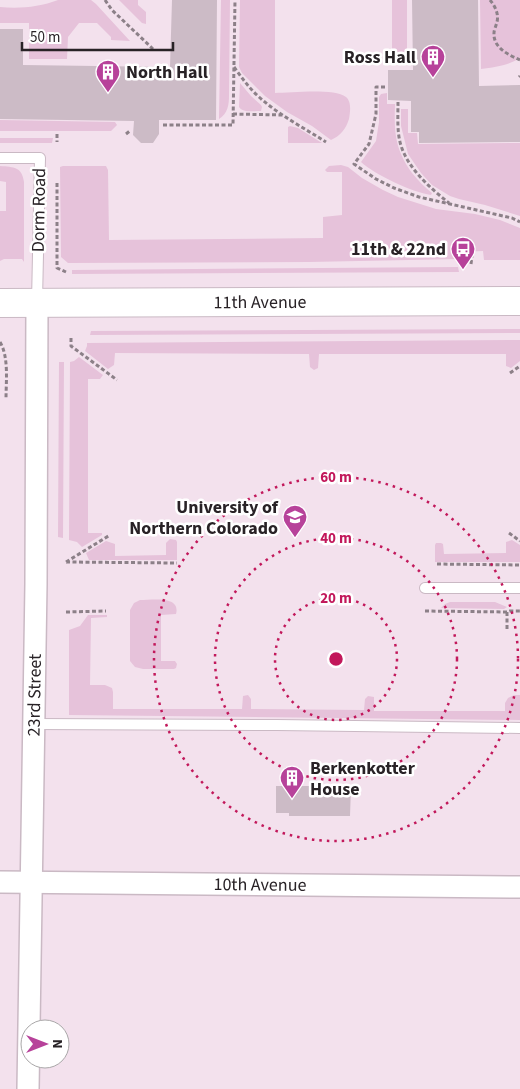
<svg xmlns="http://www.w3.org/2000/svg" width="520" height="1089" viewBox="0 0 520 1089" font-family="'Source Sans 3',sans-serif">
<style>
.green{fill:#e6c2da}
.building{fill:#ccbbc6}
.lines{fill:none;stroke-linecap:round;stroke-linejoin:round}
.lane-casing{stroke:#cab9c4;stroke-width:12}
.street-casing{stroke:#cab9c4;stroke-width:24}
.secondary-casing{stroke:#cab9c4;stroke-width:30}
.path{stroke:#8c8088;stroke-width:3;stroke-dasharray:4 2.5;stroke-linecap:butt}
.lane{stroke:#fff;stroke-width:10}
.street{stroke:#fff;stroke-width:21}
.secondary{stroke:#fff;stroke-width:28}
.ring{fill:none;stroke:#c2185b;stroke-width:2.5;stroke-dasharray:2.5 5}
.labels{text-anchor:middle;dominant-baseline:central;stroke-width:5;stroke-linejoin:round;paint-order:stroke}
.poi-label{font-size:18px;font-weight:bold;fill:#282226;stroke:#fff;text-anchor:end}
.street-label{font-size:18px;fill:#282226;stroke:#fff}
.centre{fill:#c2185b;stroke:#fff;stroke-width:2.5}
.ring-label{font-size:15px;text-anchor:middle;font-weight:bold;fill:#c2185b;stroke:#fff;stroke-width:5;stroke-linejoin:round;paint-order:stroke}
</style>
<rect width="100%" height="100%" fill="#f3e1ed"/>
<path class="green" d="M58,0H91L96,4L130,41L111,40V37L97,23H79L68,37L67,59H29V23H0V7C19,9 40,7 58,0Z
M119,0H138V5L146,12V24L142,23Z
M221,0H230L229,95C229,105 228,113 219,119Z
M240,0H275V93C291,93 334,88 346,97C352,102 350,113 349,119C346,129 340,136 331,140L312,126L287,112L265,96L242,73L239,67Z
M392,0H407V63H392Z
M480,0H520V58C507,66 495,67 481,69Z
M240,83L251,96L261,105L262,107L261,111C254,111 243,113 239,107Z
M387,93V104H395C394,133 395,149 412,173C418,180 424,187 432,193L431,195C412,192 375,175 361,162L376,141L379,122V97L381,94Z
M401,109H408V133H417L418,144L520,143V216L485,205L459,199L450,196L432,185L421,173L408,154L401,126Z
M0,120L115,122L117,125L111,131H0Z
M290,126L298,128L322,143H288V127Z
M0,138H53L52,143H0Z
M341,165L348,167L362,178L383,190L398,197L436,209L475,214L500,220L520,228V260H484L483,251L459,252V259L309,262L68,263L61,257L60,167L63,166H106L108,170L109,240L323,238V217L342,215V172H327L325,170L329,166Z
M0,166C14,167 22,167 24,182V262L22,259H4L0,261V211H6V182L0,181Z
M458,267L459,272L72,274V270Z
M520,329V333L90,335L91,331Z
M520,340V361L511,368L506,366V354H319L318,368L314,370L310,367L309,354L115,353L114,365L108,369L85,351L87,346V343Z
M79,357L103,375L100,379H88V533H102V535L82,547L77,542L69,540L70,362L74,361Z
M59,362H64L63,538L58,537Z
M170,539L176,540L177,542V560H89L86,553L106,541L115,544V556L166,555V543Z
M512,540L520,545V562H435V545L436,543H441L443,544L444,554L506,553V542Z
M140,600C152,600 181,595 176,614L161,615V661H175L177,664L176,668L174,669H143L135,667L130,661V610L134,603Z
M450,602H495L507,607L504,609L441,608L445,604Z
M88,615H107V617L91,618L90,685H105L112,688L113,692V709H242L243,696L248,695L251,699V709L364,710L365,699L368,696L374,697V711H505V703L508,698L514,695H520V720L69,715V630L80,626Z"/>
<path class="building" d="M172,0H217L216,120H159V134L153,143H141L133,135L134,121L0,119V29H23V65L170,67Z
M412,0H478L479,86L520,85V142L419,143V132H411V101L388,100V70H413Z
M276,786H351L350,816H289V813H276Z"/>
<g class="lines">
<defs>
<path id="lane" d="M0,158H40L37,302
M425,588H520
M33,724L277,725L520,728"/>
<g id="street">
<path id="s1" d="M0,882L520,887"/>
<path id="s2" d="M28,1089L36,584L37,303"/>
</g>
<g id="secondary">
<path id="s3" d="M0,303L520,301"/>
</g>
</defs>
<use href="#lane" class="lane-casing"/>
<use href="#street" class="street-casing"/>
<use href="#secondary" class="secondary-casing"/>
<path class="path" d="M105,0L112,10L153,49
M490,0C495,6 499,14 497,22C496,26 494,30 494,33C493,48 509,55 520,60
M234,67C242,78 249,88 259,97C279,115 304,128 326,142
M519,77L520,76
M385,87H376V114L369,144L354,164L376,179L394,188L419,197L512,218L520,222
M398,102C398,115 397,130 400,142C406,167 430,188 449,203
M233,114L283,115
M163,125H233L235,0
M57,134V142
M126,134L131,130
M57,183V268L66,272
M471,264L472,256
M71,338V346L117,380
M0,342C9,357 6,382 6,399
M510,373L520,366
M509,533L520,541
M66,562L177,563
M66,562L110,535
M437,564L520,565
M425,611L507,612L510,611H520
M66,612L106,611
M507,612V629"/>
<use href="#lane" class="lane"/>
<use href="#street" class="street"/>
<use href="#secondary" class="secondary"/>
</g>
<g class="ring">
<circle cx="336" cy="659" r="61"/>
<circle cx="336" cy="659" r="121"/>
<circle cx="336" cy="659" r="182"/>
</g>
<defs>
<symbol id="building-pin" viewBox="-11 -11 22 30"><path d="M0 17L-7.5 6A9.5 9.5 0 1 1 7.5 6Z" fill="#b7429a" stroke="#fff"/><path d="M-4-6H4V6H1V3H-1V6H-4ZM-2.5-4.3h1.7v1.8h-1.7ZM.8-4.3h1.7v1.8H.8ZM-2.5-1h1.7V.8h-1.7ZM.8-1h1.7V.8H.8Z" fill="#fff"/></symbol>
<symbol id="bus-pin" viewBox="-11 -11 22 30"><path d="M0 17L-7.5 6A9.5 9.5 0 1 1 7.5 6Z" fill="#b7429a" stroke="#fff"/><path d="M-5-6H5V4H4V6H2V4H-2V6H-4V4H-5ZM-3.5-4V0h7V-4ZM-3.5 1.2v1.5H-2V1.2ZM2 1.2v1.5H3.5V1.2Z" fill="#fff"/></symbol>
<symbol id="university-pin" viewBox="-11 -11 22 30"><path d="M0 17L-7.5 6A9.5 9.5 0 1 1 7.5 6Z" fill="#b7429a" stroke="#fff"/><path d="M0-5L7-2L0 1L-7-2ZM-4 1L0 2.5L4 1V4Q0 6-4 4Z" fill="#fff"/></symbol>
</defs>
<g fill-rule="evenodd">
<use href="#building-pin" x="419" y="43" width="28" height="38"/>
<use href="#building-pin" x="94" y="58" width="28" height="38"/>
<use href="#bus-pin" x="449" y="235" width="28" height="38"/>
<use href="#university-pin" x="281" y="503" width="28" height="38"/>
<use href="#building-pin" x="278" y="764" width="28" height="38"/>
</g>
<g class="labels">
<g class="poi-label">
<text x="416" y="57">Ross Hall</text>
<text x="126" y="72" text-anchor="start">North Hall</text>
<text x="446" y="249">11th &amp; 22nd</text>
<text x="278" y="507">University of<tspan x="278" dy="21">Northern Colorado</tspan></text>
<text x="310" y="768" text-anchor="start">Berkenkotter<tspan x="310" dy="21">House</tspan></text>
</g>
<g class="street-label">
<text transform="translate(39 210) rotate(-89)">Dorm Road</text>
<text stroke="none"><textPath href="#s3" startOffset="260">11th Avenue</textPath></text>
<text stroke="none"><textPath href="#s2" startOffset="394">23rd Street</textPath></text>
<text stroke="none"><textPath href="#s1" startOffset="260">10th Avenue</textPath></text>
</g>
</g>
<circle cx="336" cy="659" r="8" class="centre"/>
<g class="ring-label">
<text x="336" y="482">60 m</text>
<text x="336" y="543">40 m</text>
<text x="336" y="603">20 m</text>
</g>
<g transform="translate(45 1044) rotate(90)"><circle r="24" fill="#ffffff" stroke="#a9a7a8"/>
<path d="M0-4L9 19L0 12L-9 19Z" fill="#b7429a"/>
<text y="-8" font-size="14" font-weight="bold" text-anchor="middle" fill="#282226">N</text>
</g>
<path d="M22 42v8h151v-8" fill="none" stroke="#282226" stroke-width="2.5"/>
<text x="30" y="42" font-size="15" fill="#282226" stroke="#ffffff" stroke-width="4" paint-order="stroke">50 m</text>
</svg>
